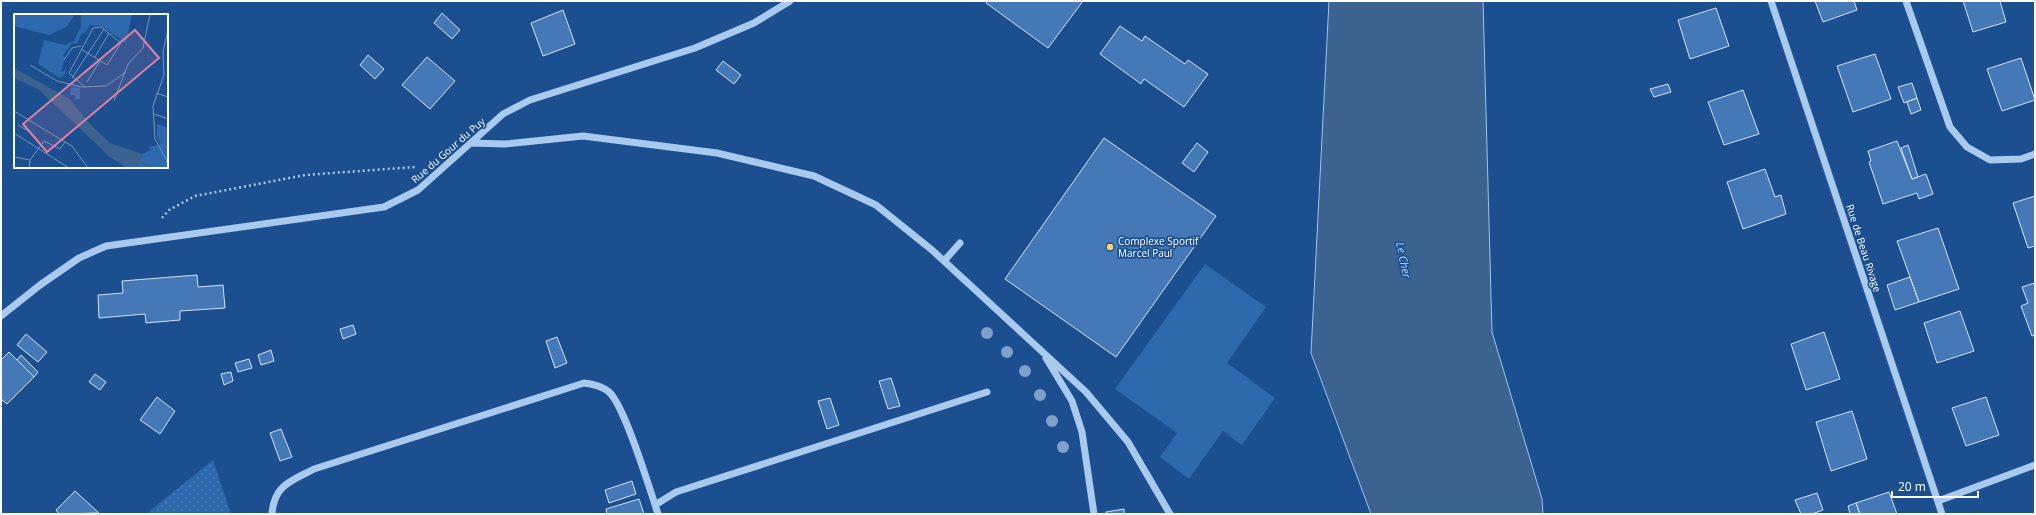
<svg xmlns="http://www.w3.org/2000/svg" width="2036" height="515" viewBox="0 0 2036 515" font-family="'Open Sans',sans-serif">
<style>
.grass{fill:url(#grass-dots)}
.pitch{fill:#2e69ad}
.water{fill:#3c6290;stroke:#9cc4f0}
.building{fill:#4478b7;stroke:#cfe3fa}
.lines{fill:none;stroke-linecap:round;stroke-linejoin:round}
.path{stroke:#a9c9ee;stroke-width:2.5;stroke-dasharray:2 3;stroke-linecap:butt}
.minor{stroke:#a9c9ee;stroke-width:7}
.tree{fill:#7ea0ca}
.poi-dot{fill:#ffd166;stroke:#1b4f8f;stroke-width:1.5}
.labels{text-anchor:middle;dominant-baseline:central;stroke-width:3.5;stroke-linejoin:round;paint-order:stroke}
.street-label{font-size:10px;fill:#fff;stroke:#1b4f8f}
.poi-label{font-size:10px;fill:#fff;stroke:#1b4f8f;text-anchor:start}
.water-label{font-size:11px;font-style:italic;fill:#b5d3f5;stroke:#1b4f8f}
.inset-river{fill:none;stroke:#3c6290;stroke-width:2}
.inset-road{fill:none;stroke:#7695bc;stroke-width:1}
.view{fill:#dd80a5;fill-opacity:0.15;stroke:#dd80a5;stroke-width:2}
.inset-edge{fill:none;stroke:#fff;stroke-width:2}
</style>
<defs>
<pattern id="grass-dots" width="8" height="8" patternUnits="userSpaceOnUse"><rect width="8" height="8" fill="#2e69ad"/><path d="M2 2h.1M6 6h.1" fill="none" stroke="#4d80b9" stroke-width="1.8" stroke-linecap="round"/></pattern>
</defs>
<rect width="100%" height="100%" fill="#1b4f8f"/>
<path class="grass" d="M213,460L231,514H146Z"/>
<path class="pitch" d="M1205,264L1266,307L1227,363L1275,398L1242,445L1223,431L1189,479L1160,457L1177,433L1115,389Z"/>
<path class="water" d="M1329,1H1483L1492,332L1542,499L1543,514H1371L1311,353Z"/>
<path class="building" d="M987,1H1083L1048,48L986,3Z
M1815,1H1854L1857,10L1823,22Z
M1963,1H2000L2006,22L1973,32Z
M1716,8L1729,46L1690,59L1678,20Z
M563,10L575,44L543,56L531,23Z
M442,13L460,30L452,39L434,23Z
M1120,26L1142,41L1145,36L1185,64L1188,60L1208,74L1184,107L1144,79L1141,84L1100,54Z
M1875,54L1891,99L1853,112L1837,66Z
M368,55L384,69L375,79L360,65Z
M427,57L455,81L430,109L402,85Z
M2021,58L2035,100L2002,111L1987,69Z
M723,61L741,75L734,84L716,70Z
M1912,83L1917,98L1904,103L1898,87Z
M1668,84L1671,92L1654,97L1650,89Z
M1743,90L1759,134L1724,145L1708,102Z
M1917,98L1921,110L1911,114L1907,102Z
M1104,138L1216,216L1116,357L1005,279Z
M1897,141L1912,179L1926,174L1933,194L1919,199L1917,193L1883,204L1869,162L1871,161L1868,151Z
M1197,143L1208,152L1194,172L1182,163Z
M1908,145L1918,177L1912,179L1901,148Z
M1765,169L1775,197L1781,195L1786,214L1743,229L1727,182Z
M2035,196V246L2028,248L2013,203Z
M1938,228L1959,289L1919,302L1897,241Z
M197,275L198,287L223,285L225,308L180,311V320L146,323L145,314L99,318L98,295L123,293L122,281Z
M1910,277L1919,302L1895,310L1887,285Z
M2035,283V335L2032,336L2021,306L2028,303L2022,287Z
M1960,311L1974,351L1937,363L1924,323Z
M353,325L356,334L343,339L340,329Z
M1824,332L1840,379L1806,390L1791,344Z
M26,334L47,352L38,362L17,345Z
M557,337L567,363L555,368L546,341Z
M271,350L274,361L261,365L258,355Z
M9,352L34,377L7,404L1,399V360Z
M21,355L38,372L34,377L17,360Z
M249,359L252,368L238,372L235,363Z
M231,372L233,381L224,385L221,374Z
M95,374L106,382L100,390L89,382Z
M891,378L900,406L888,409L879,381Z
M157,397L175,411L160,434L140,420Z
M1986,397L1999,435L1966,446L1952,408Z
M830,398L839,425L827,429L818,401Z
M1852,411L1867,459L1831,471L1816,422Z
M281,429L292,457L280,461L270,433Z
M632,481L636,494L609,503L605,490Z
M75,491L99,513L59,514L56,510Z
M1889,492L1897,514H1860L1856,503Z
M1817,493L1823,510L1812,514H1801L1795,500Z
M639,499L644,514H607L606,509Z
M1856,503L1860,514H1850L1848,506Z
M1124,509V514H1106V512Z"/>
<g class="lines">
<path class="path" d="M162,218L169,210L195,196L305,175L415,167"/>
<path class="minor" d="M1771,1L1942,514
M1906,1L1950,127L1967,147L1990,160L2021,159L2035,154
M471,143L505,144L583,136L717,153L814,176L876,205L932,250L1086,392L1128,442L1170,514
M944,261L960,243
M1,316L40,285L79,258L106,246L384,207L418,190L503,114L530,100L695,48L754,23L790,1
M1046,358L1072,401L1082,432L1094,514
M1938,501L2035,465
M655,505L676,492L987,392
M272,514C274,485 291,481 314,469L584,383C593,384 602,386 609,392C625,406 650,490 658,514"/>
</g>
<g class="tree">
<circle cx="987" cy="333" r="6"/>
<circle cx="1007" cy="352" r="6"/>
<circle cx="1025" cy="371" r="6"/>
<circle cx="1040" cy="395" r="6"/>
<circle cx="1052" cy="421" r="6"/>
<circle cx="1063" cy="447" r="6"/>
</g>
<circle class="poi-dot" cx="1110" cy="247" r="4"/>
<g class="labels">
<g class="street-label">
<text transform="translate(448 150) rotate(-41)">Rue du Gour du Puy</text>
<text transform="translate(1864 248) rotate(72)">Rue de Beau Rivage</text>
</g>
<g class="poi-label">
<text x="1118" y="241">Complexe Sportif<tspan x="1118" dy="12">Marcel Paul</tspan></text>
</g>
<g class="water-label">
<text transform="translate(1404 260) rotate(79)">Le Cher</text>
</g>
</g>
<g transform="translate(14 14)">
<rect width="154" height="154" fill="#1b4f8f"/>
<path d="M67,0H118L112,29L87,12L76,11L72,18L67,20L63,30L58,29L49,42L51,43L47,58L51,56L52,59L46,64L24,50L30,26L51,31L60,27L67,12ZM143,110L154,114V140L148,147L134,133L146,131L143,122Z" fill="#2e69ad"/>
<path d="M137,136L148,146L154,140V154H111L109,151H123L128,140Z" fill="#2e69ad"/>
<path d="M0,0H62L52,13L35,21L0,12ZM57,73L66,74V85L61,86V81H56Z" fill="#2e69ad"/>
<path d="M0,54L56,85L73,107L96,129L128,140L123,152L109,151L96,143L24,75L0,64Z" fill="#3c6290"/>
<path class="inset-river" d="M122,145L140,154"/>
<path class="inset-road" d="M154,16L149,38L150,61L139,92L141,125L154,149M67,35L93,51L107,29L87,13L79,14L55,59L71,73M81,43L95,19M50,46L58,34L67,32M16,51L43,67L67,73L92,72L112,58M58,64L90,15M73,68L86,47M142,79L154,83M100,87L114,50L129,34L136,0M0,97L51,128M140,100L154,105M4,111L16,118M0,119L55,154M0,143L16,146M15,154L16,146L30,127L46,135L51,128L58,132L74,154"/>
<path class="view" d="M121,16L145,44L33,138L9,110Z"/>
<rect width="154" height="154" class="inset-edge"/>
</g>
<rect width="2036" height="515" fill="none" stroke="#ffffff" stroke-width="4"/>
<path d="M1892 491v6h86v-6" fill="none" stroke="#ffffff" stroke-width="2"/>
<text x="1898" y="491" font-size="12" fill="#ffffff" stroke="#1b4f8f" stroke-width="3" paint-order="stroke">20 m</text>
</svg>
